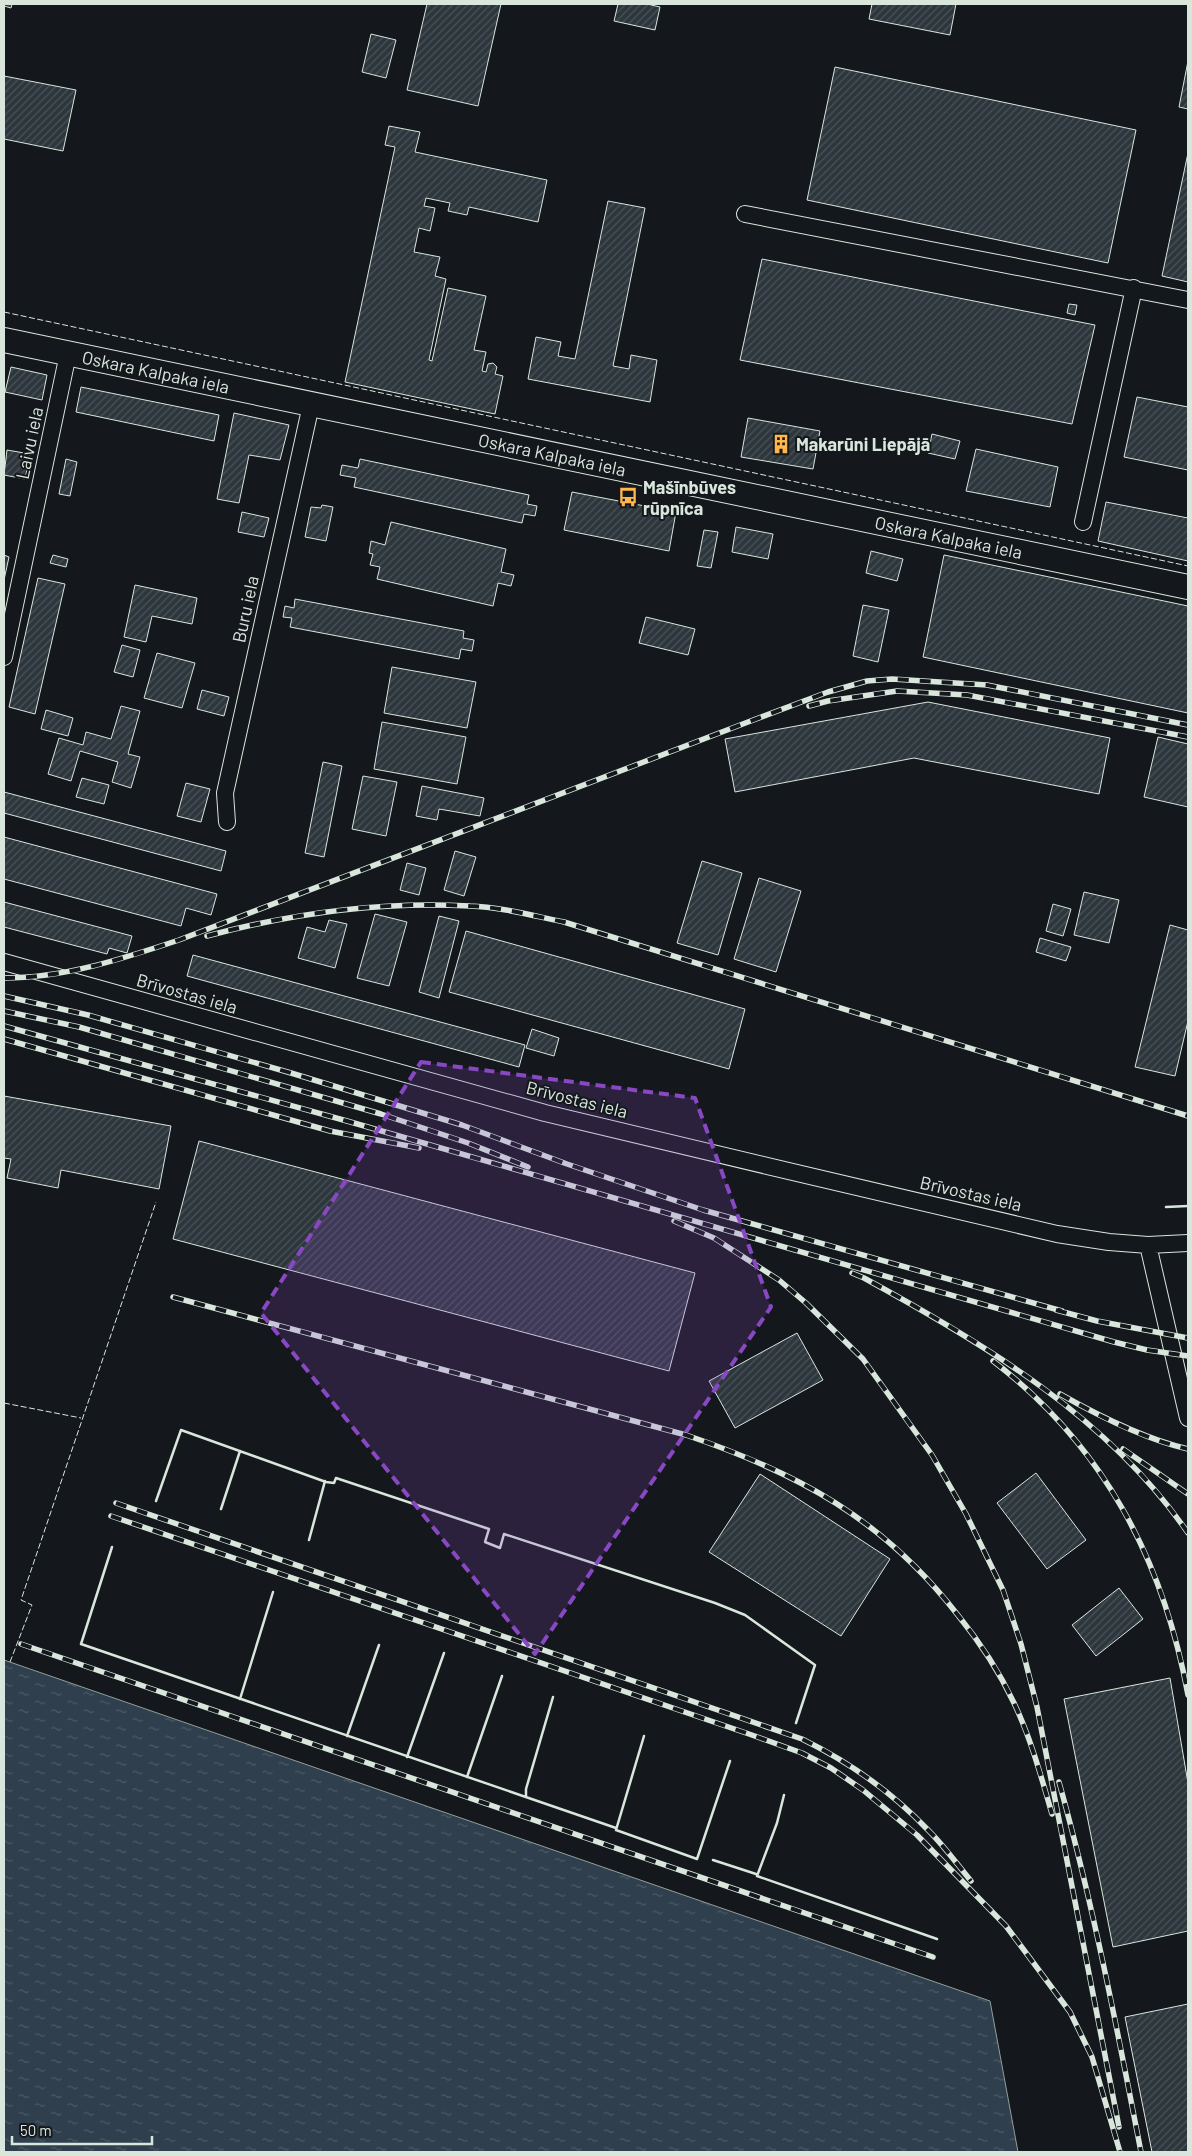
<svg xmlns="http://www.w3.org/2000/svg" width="1192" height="2156" viewBox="0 0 1192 2156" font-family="Barlow,sans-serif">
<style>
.water{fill:url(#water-ripples);stroke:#939e99}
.building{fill:url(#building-hatch);stroke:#d8e6dc}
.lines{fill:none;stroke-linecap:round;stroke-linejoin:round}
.street-casing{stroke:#d8e6dc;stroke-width:18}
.secondary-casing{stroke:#d8e6dc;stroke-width:26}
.street{stroke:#14181c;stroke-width:16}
.secondary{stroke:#14181c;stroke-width:24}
.rail-casing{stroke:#d8e6dc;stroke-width:5.5}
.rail{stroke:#14181c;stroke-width:4;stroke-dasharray:11;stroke-linecap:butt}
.fence{stroke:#d8e6dc;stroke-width:1;stroke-dasharray:6 2.5;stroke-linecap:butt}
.wall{stroke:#d8e6dc;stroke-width:2.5}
.marked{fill:#8948c3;fill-opacity:0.2;stroke:#8948c3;stroke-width:4;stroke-dasharray:10 6;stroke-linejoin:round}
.labels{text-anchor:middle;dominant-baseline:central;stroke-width:4;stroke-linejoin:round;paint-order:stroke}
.street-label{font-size:18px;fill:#d8e6dc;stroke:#14181c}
.poi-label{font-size:18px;font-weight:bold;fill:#d8e6dc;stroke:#14181c;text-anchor:start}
</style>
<defs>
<pattern id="water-ripples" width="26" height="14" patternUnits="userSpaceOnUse" patternTransform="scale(1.25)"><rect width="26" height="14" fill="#2f3f4d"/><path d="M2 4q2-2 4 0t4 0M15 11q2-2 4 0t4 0" fill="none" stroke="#4c5b66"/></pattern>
<pattern id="building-hatch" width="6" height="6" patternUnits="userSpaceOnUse" patternTransform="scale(1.25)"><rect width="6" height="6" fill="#2c363c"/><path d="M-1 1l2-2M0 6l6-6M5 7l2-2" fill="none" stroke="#4a5358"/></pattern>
</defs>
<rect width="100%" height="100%" fill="#14181c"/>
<path class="water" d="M4,1660L990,2001L1018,2152H4Z"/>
<path class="building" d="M4,4H12L11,8L4,6Z
M427,4H501L478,106L407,90Z
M618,4H647L660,7L655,30L614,21Z
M872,4H956L950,35L869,19Z
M371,34L396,40L386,78L362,72Z
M1188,61V109L1179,107Z
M835,67L1136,130L1108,263L807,200Z
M4,76L76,90L63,151L4,139Z
M389,126L420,132L415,152L547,180L538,222L469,207L467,215L448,211L450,203L426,198L424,206L435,208L430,231L419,228L414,252L440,257L435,276L446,279L429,360L432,361L448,288L486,296L474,350L486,352L482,371L486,372L488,364L493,363L497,367L495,374L503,376L495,414L345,382L395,147L385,145Z
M1188,153V282L1162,276Z
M608,201L645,208L613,366L629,369L631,355L657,360L650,402L528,379L536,337L561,342L558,356L575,359Z
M762,259L1095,325L1072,424L740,360Z
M1069,304L1077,305L1075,315L1067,313Z
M11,367L47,375L42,400L5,392Z
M81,387L219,415L214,441L76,412Z
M1137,397L1188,407V470L1124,457Z
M234,413L289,425L280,460L249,455L239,503L217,499Z
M748,418L820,431L813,469L741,457Z
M932,434L960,441L955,459L928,453Z
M976,449L1058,467L1050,507L966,491Z
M7,450L30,454L25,479L4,475Z
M66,459L77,462L70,496L59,494Z
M360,459L529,495L527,504L537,506L535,516L524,514L522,523L354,487L356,478L340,475L342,465L358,468Z
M572,492L676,512L669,551L564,530Z
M1106,502L1188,518V561L1098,541Z
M322,505L333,507L326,541L305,537L311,507L321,508Z
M242,512L269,518L264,537L238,532Z
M391,522L506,549L501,572L514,575L511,586L498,583L493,606L377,579L380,567L370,565L373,554L369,553L371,541L385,545Z
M736,527L773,534L768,559L732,552Z
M704,530L718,532L711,568L697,566Z
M871,551L903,559L897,581L866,573Z
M4,555L9,557L4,580Z
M53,555L68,559L66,567L50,563Z
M944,555L1188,606V713L923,657Z
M38,578L65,584L35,714L9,707Z
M135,585L197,598L192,624L152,616L146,642L124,637Z
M295,599L464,631L463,638L474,640L472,651L461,649L459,659L290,627L292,618L283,617L285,606L294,608Z
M863,605L889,610L878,662L853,656Z
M646,617L695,629L688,655L639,643Z
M122,645L140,650L133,677L114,672Z
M157,653L195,663L182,708L144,698Z
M392,667L476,682L467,728L384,713Z
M202,690L229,697L224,716L197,709Z
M928,702L1110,738L1099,794L914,758L735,792L725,739Z
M121,706L140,711L128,754L140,757L131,788L112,782L118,762L80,751L71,781L48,774L59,738L83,745L86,732L111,739Z
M46,710L73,718L68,736L41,729Z
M382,722L466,737L457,784L374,769Z
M1158,737L1188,744V807L1144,797Z
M323,762L342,766L324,857L305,853Z
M363,776L397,782L386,836L352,829Z
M82,778L109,785L104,804L76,797Z
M186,783L210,789L201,822L177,816Z
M422,786L484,798L480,816L439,809L437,820L416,816Z
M4,792L226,851L221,871L4,813Z
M4,837L217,894L211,915L186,908L181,926L4,879Z
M455,851L476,857L464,896L444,890Z
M702,861L742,873L718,955L677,943Z
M407,863L426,868L419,895L400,890Z
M759,878L801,891L776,972L734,959Z
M1084,892L1119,900L1109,943L1074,935Z
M4,902L132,936L127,953L109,948L107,954L4,927Z
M1053,904L1071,909L1063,936L1046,931Z
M375,914L407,922L389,986L357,978Z
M439,916L459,921L439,998L419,992Z
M329,920L347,924L335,968L298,958L307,927L325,932Z
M1170,925L1188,930V1021L1175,1076L1135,1067Z
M466,931L745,1009L729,1069L449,992Z
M1040,938L1071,947L1066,961L1036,952Z
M193,955L525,1045L519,1067L187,976Z
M532,1029L559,1038L554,1056L526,1048Z
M4,1096L171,1126L159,1189L61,1170L58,1188L7,1178L11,1159L4,1158Z
M199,1141L695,1273L669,1371L173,1239Z
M797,1333L823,1380L735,1428L709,1381Z
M1036,1473L1086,1540L1047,1569L997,1503Z
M760,1474L890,1559L841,1636L709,1552Z
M1119,1588L1143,1619L1096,1656L1072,1625Z
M1170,1678L1188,1783V1931L1113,1947L1064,1699Z
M1188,2004V2152H1152L1125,2017Z"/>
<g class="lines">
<defs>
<path id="street" d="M745,214L1188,300
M1083,522L1134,288
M4,657L68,354
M227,822L225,793L311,405
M4,962L545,1113L797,1173L1057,1234L1109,1242L1148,1245L1188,1243
M1148,1245L1188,1418"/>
<g id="secondary">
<path id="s1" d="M4,340L1188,587"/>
</g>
</defs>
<use href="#street" class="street-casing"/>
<use href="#secondary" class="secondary-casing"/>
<use href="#street" class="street"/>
<use href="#secondary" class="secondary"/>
<defs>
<path id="rail" d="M809,706L828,701L897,691L967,695L1188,737
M207,936C293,913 381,901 470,906C501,907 534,916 564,922L1188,1116
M4,978C64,978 122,959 179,940L748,722L828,692L867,681L892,679L987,685L1188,725
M4,996L88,1015L291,1073L462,1125L567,1164L703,1210L1062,1311
M4,1011L79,1027L381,1114L468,1143L528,1167
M4,1026L347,1121L1114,1342L1147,1350L1188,1356
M4,1039L330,1131L419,1148
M674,1221L714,1238L779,1280L806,1303L863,1359L932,1455L966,1514L1003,1590L1021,1644L1037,1707L1119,2127
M852,1273L864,1278C985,1344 1109,1418 1188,1533
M173,1297L686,1435C798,1473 883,1519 957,1614C979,1641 999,1671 1014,1703C1031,1739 1041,1776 1052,1814
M1056,1310L1097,1321L1188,1338
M993,1361C1104,1446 1163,1560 1188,1695
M1060,1394C1099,1416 1144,1439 1188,1449
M1123,1449L1188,1494
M116,1503L802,1739C849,1762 893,1793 929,1831C944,1846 957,1864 971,1881
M111,1516L749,1734L802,1753L831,1768L863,1790L917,1835L1006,1926L1070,2012L1092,2057L1120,2152
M21,1644L933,1957
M1059,1782C1093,1904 1117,2028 1141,2152"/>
</defs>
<use href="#rail" class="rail-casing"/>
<use href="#rail" class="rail"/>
<path class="fence" d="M4,312L1188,566
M4,1403L81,1418
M10,1662L32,1605L21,1600L156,1202"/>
<path class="wall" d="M1166,1207L1188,1206
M156,1501L181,1430L326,1482L334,1483L336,1478L489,1529L485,1542L500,1548L504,1534L715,1603L745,1615L815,1665L796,1723
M221,1509L240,1451
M309,1540L325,1481
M112,1547L81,1644L616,1828
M240,1699L273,1592
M347,1736L379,1645
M644,1736L616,1830L697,1859L730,1761
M407,1757L444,1653
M467,1777L502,1676
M784,1795L777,1823L757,1876L937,1939
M526,1797V1789L553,1697
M713,1860L756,1874"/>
</g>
<path class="marked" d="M421,1062L695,1098L771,1307L535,1654L261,1313Z"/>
<defs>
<symbol id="building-bare" viewBox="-9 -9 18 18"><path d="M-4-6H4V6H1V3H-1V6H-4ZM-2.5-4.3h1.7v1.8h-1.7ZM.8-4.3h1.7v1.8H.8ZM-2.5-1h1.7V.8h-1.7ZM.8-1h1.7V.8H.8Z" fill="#ffb74d" stroke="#14181c" stroke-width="2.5" paint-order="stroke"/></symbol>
<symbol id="bus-bare" viewBox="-9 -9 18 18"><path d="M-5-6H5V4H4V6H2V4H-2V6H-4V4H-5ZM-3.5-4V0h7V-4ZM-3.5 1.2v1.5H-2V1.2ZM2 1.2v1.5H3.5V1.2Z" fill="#ffb74d" stroke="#14181c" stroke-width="2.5" paint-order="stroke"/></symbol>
</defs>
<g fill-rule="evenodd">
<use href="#building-bare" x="767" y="430" width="28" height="28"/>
<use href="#bus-bare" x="614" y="483" width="28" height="28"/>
</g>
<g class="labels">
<g class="street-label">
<text stroke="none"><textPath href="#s1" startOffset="155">Oskara Kalpaka iela</textPath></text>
<text transform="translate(29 443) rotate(-78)">Laivu iela</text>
<text stroke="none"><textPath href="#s1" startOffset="560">Oskara Kalpaka iela</textPath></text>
<text stroke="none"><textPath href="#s1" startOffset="965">Oskara Kalpaka iela</textPath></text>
<text transform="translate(245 609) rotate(-78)">Buru iela</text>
<text transform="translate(187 993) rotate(16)">Brīvostas iela</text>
<text transform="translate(577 1099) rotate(14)">Brīvostas iela</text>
<text transform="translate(971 1193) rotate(13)">Brīvostas iela</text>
</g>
<g class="poi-label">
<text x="796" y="444">Makarūni Liepājā</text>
<text x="643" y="487">Mašīnbūves<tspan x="643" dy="21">rūpnīca</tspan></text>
</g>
</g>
<rect width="1192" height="2156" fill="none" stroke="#d8e6dc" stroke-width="10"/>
<path d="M12 2136v8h140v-8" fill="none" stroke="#d8e6dc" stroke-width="2.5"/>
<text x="20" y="2136" font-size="15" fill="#d8e6dc" stroke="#14181c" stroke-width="4" paint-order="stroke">50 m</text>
</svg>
